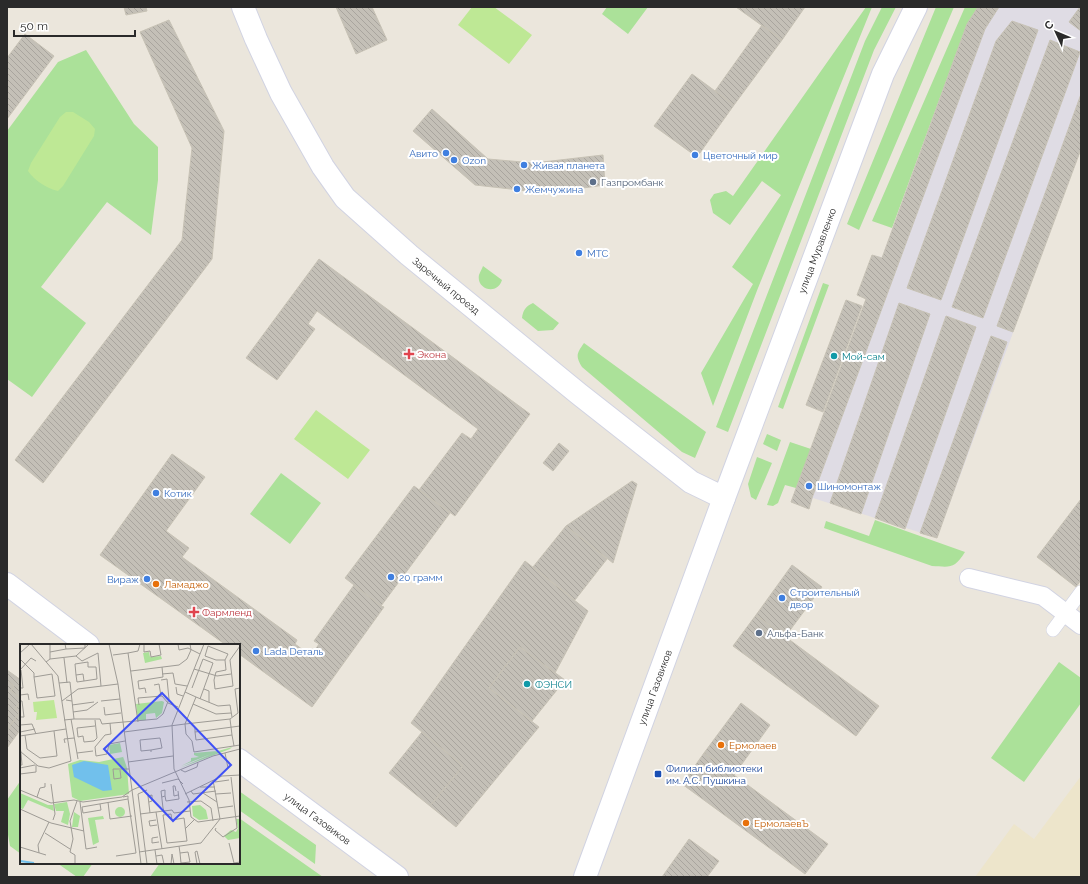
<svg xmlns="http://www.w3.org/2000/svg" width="1088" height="884" viewBox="0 0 1088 884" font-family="Raleway,sans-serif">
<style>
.industrial{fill:#dfdce4}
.education{fill:#ede5cb}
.green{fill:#abe199}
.pitch{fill:#bee895}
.building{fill:url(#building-back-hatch);stroke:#c7c2b5}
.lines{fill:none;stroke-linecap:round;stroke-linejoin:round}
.pedestrian-casing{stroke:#d1d3e2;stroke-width:14}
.minor-casing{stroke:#d1d3e2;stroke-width:20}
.tertiary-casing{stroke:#d1d3e2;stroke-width:24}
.secondary-casing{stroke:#d1d3e2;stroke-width:24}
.pedestrian{stroke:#fff;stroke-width:13}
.minor{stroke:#fff;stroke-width:18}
.tertiary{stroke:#fff;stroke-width:22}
.secondary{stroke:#fff;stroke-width:22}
.shop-dot{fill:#3f7fe0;stroke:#fff;stroke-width:1.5}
.service-dot{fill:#5c6f8a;stroke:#fff;stroke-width:1.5}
.health-dot{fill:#e0444e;stroke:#fff;stroke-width:1.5}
.culture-dot{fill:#0f9aa8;stroke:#fff;stroke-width:1.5}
.food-dot{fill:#e8710a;stroke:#fff;stroke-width:1.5}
.transit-dot{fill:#1a4fb4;stroke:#fff;stroke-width:1.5}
.labels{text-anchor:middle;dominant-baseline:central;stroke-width:4;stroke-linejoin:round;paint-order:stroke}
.shop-label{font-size:10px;fill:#366cbe;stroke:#fff;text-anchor:start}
.service-label{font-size:10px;fill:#4e5e75;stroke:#fff;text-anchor:start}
.street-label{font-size:10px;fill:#2a2a2a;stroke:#fff}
.health-label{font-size:10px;fill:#be3a42;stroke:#fff;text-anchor:start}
.culture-label{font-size:10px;fill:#0d838f;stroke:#fff;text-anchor:start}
.food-label{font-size:10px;fill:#c56008;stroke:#fff;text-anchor:start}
.transit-label{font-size:10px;fill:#164399;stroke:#fff;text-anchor:start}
.inset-river{fill:none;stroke:#71c0ec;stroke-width:2}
.inset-road{fill:none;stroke:#9e9b95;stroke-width:1}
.view{fill:#3f51f6;fill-opacity:0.15;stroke:#3f51f6;stroke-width:2}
.inset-edge{fill:none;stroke:#2a2a2a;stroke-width:2}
</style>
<defs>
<pattern id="building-back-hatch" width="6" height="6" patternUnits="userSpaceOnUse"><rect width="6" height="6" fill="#c4c0b7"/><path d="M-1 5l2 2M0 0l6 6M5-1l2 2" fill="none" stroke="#a9a59e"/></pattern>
</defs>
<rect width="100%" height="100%" fill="#ebe6dc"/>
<path class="industrial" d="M978,7H1081V149L937,538L813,498L809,509L791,502L866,299L857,295L872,255L882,257L967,24Z"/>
<path class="education" d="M1081,776V877H975L1014,824L1034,839Z"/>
<path class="green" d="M607,7H648L628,34L602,14Z
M866,7H872L758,288L713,406L701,373L753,284L732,267L781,195L762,181L730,225L713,213L710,200L714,194L726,191L733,196Z
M882,7H896L874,50L728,432L716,427L865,41Z
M936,7H954L859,230L847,224Z
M965,7H978L967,24L892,228L872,221Z
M86,50L134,124L158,147V180L151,235L107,202L41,287L86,323L32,397L7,379V131L58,62Z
M483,266L502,280C497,296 476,289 479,275C480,272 482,269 483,266Z
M823,283L829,285L783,409L778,407Z
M533,303L559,323L553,330L538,331L522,318C523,310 526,306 533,303Z
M584,343L706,432L695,458L682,452L582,367C575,356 577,353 584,343Z
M767,434L781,440L777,451L763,444Z
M790,442L811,449L796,488L785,485L778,503L773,506L767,505Z
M757,457L772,463L756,500L751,497L748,484Z
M281,473L321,503L290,544L250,514Z
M875,520L965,552C954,569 951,567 932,566L824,528L826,521L869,536Z
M1059,662L1081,678V703L1024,782L991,758Z
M21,780V854L10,846L7,829V800Z
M239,791L316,845L315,864L239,810Z
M239,818L323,877H150L160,863H239Z
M57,863H93L83,877H77Z"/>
<path class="pitch" d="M472,7H494L532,35L509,64L458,25Z
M66,112H73L89,122L95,129L94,136L63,186L58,191C46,188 34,180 28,171L31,163L60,117Z
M316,410L370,450L348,479L294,439Z"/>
<path class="building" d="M124,7H146L147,11L126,15Z
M336,7H372L387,40L356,54Z
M736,7H805L782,40Z
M978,7H999L985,29L812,498L809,509L791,502L866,299L857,295L872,255L882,258L967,24Z
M1080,7H1081V31L1069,22Z
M169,20L224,131L212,259L43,483L15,460L182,240L192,148L140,32Z
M1012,21L1038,30L941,300L907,288L996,41Z
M762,25L782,40L734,105L715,91Z
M25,34L54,56L7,119V58Z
M1050,40L1080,52L983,318L952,307Z
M692,74L734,105L697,157L654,126Z
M1081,94V149L1013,332L997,326Z
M432,109L488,159L534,163L603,155L605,185L546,193L475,185L413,131Z
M319,259L530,414L455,516L419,490L462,433L471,439L478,429L317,311L308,324L315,329L277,380L246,358Z
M846,300L862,306L823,412L806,405Z
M899,303L930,314L861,514L830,503Z
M946,316L976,327L905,529L875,518Z
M991,336L1007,342L937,538L920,533Z
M559,443L569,451L553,471L543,463Z
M172,454L205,477L166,531L189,548L182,557L297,640L295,644L311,656L319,644L314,641L354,585L381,606L384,607L312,707L239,654V645H226L100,555Z
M632,481L637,484L613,563L566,526Z
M414,486L450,513L381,606L345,578Z
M1081,499V580L1076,587L1037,557Z
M566,526L607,559L575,600L533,567Z
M525,561L588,611L555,673L520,647L489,688L539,727L456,827L430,806L463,766L411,723Z
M792,565L822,587L785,637L756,615Z
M756,615L879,706L856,736L733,646Z
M520,647L565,680L532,721L489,688Z
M7,670L21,680V698L11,691L14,686L7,680Z
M7,680L14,686L11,691L21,698V701L15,709L20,712L7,730Z
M21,701V729L7,748V730L20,712L15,709Z
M741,703L770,725L734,775L704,753Z
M422,732L463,766L430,806L389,773Z
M704,753L828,844L805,874L682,784Z
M689,839L719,861L707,877H662Z"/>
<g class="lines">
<defs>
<path id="pedestrian" d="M1053,630L1081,592"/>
<path id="minor" d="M969,578L1043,596L1081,625"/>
<g id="tertiary">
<path id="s1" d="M243,7L256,39L281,93L323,167L345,198L409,255L579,394L691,482L724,498"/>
</g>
<g id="secondary">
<path d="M7,584L88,645"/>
<path id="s2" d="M239,760L397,877"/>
<path id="s3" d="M585,877L724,498L883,74L916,7"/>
</g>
</defs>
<use href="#pedestrian" class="pedestrian-casing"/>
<use href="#minor" class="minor-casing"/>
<use href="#tertiary" class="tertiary-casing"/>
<use href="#secondary" class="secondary-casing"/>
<use href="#pedestrian" class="pedestrian"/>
<use href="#minor" class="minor"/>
<use href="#tertiary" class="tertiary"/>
<use href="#secondary" class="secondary"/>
</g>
<g class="shop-dot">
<circle cx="446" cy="153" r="4"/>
<circle cx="695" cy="155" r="4"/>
<circle cx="454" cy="160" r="4"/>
<circle cx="524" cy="165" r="4"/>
<circle cx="517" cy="189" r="4"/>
<circle cx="579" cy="253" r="4"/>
<circle cx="809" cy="486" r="4"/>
<circle cx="156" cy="493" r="4"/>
<circle cx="391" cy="577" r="4"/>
<circle cx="147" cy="579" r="4"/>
<circle cx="782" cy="598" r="4"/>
<circle cx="256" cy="651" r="4"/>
</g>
<g class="service-dot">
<circle cx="593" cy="182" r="4"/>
<circle cx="759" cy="633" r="4"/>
</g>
<g class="health-dot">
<path d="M407 348h4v4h4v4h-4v4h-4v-4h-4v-4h4z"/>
<path d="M192 606h4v4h4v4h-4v4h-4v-4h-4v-4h4z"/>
</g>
<g class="culture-dot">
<circle cx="834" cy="356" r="4"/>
<circle cx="527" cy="684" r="4"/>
</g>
<g class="food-dot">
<circle cx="156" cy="584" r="4"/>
<circle cx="721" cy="745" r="4"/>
<circle cx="746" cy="823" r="4"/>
</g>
<rect class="transit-dot" x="654" y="770" width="8" height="8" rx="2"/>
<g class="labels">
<g class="shop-label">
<text x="438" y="153" text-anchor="end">Авито</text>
<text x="703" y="155">Цветочный мир</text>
<text x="462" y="160">Ozon</text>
<text x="532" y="165">Живая планета</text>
<text x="525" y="189">Жемчужина</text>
<text x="587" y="253">МТС</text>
<text x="817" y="486">Шиномонтаж</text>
<text x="164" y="493">Котик</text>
<text x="399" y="577">20 грамм</text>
<text x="139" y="579" text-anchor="end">Вираж</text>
<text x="790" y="592">Строительный<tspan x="790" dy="12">двор</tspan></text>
<text x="264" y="651">Lada Dеталь</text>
</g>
<g class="service-label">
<text x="601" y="182">Газпромбанк</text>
<text x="767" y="633">Альфа-Банк</text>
</g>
<g class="street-label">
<text stroke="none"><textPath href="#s3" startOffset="668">улица Муравленко</textPath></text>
<text stroke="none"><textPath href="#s1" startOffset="351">Заречный проезд</textPath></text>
<text stroke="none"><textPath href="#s3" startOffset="202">улица Газовиков</textPath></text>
<text stroke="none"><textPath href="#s2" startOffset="98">улица Газовиков</textPath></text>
</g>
<g class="health-label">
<text x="417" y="354">Экона</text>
<text x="202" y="612">Фармленд</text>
</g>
<g class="culture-label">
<text x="842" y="356">Мой-сам</text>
<text x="535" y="684">ФЭНСИ</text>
</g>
<g class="food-label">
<text x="164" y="584">Ламаджо</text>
<text x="729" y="745">Ермолаев</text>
<text x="754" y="823">ЕрмолаевЪ</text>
</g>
<g class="transit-label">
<text x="666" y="768">Филиал библиотеки<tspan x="666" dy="12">им. А.С. Пушкина</tspan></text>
</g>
</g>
<g transform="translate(20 644)">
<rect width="220" height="220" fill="#ebe6dc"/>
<path d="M129,8L130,13L141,12L142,15L125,19L123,9ZM142,57L144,58L142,69L136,74L135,69L126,70V76L118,77L116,60ZM100,99L102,108L90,110L89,101ZM212,103L210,105L160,124L191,110L161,122L171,117V114L179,113L174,111V109L197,107L195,108ZM103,112L107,124L109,150L60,157L52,153L48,120L60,116L79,118L103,113L104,118ZM0,149L28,161H33L34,167L8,156L3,165L0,164ZM47,158L50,170L48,181L41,178L44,167H36L34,160ZM180,161L186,166L188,175L179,176L173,172L172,162ZM95 168a5 5 0 1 1 10 0a5 5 0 1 1-10 0ZM54,168L60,172L58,183H52ZM83,172L84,175L75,176L79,198L73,201L68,174ZM216,175H220V194L208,196L204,192L211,186L216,188L218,184Z" fill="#abe199"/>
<path d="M34,56L37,74L16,76L17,68H14L13,58Z" fill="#bee895"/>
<path d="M64,117L88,121L92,146L83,147L54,133L52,121Z" fill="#71c0ec"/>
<path class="inset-river" d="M0,217L14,219"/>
<path class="inset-road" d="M30,0V15M89,0L98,40L112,146L193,112L220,105M124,0V8L130,7L131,13L141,11L139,0M158,0L159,6L168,4L180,10M184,0L152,81L154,125L169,156L171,173L178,178L220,172M46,5L65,4V0M30,8L46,5L45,0M0,9L10,0M108,9L118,7L120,0M93,11L108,9L118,78M56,12L62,17L78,9L81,42M185,12L188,2L208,10L205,16L206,26L196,28L194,36L195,45L213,42L210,16L220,2M185,12L196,16H205M44,14L47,39M0,15L14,29V33L17,54L35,52L32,30L14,33M26,18L30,15L56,12L69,0M68,18V23H76L77,35L64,37L63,30L56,31L55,20ZM174,25L197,32L211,30M0,26L11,14L16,17M111,27L159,21L167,15L171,6L170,0M142,30L153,29L155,40L167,42M56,31L57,38L64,37M39,39L50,38L52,57M134,41L139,40L141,52M156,43L157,50L163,52M0,44H3L1,26M172,44L183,15L193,19L180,55M184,45L189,47V58M126,49L125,44L119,45L118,37L143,33L142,23M0,51L8,50L9,56M176,53L198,62L210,61L212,73M0,57H2L4,73H0M42,57L58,45L98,40M81,57L100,55M173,60L196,70L211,69M52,61L74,58M119,61L118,54L142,52L148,59L158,63M84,63L85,71L101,69M53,68L67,66L78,58M51,75L58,115M54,75H80L82,80L137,75L143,70L149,55L147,35L141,36M210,75L165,80L166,90L172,97L174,108L220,101M44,76L54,75L52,57L46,56M90,79L91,90L85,91L75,103L76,112L87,110L89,100L105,97M0,81L12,80L16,90M75,82L57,84L58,93L63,92L64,98L74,97L77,94L75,76M175,83V88L220,82M0,88L15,85M104,88L165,80L176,53L165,48M175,88L176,96L212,91L214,102M5,91L7,105L20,114L37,112L34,87M212,91L210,75L218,69L215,45L220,44M0,92L46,85M45,99L44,95L54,94M0,104L1,108L18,122L29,124L51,117L38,32L11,0M131,106L121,107L120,96L140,94L142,104L131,106V108M57,109L73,107M205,109L208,124M108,118L153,112M0,121H2L1,109M0,124L15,121M100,126L101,134L94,135L93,125H109M161,126L165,128L177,123L178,119M0,130L16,128V121M195,138L209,136M142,139L158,135L163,140M31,140L35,170L33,176M180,143H195M0,146L31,159L54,156L63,158L102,153L112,146L121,220M156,147L155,142H153L154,152L158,151M171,147L173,150L196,147M183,149L197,158M165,150L202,132L220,131M196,150L211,149M128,152L130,169M128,152L132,151V157L129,158M145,152L146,157L159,155L158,147M17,153L20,144L25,143V139M142,153L145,152V146L141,147L143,164L144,167M60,158L66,205L77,203M88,158L90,175L112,172M167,158L181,157L191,164L193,177M80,160L81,166L63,169L62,163L108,155V152L103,153M198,164L213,162M0,165L31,179L64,187M136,168L142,205M120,170L152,166L154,169L170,167M151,170L152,176L164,174L167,197L147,199L143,171ZM136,176L129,177L130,182L137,181M196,184L195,186L203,193L217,184L211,133M165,185L175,175M25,189L50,205M138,193L132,194V199L139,198M209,199L214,219L220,218M159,202L160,209L161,219L170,218L168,208L160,209M0,203L26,211M135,206L137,220M119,208L181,199L200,175L193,136M19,209L18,201L29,178M96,212L116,209L108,155M136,212L142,211L144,220M55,220V211L50,208L53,195L50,177L57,157M127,220L118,150L127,146M151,220L152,210L154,220M177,220L175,208L177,207L180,220"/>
<path class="view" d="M142,49L211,121L153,177L84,105Z"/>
<rect width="220" height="220" class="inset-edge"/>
</g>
<rect width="1088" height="884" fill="none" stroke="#2a2a2a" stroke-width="16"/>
<g transform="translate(1056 32) rotate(314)" stroke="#ffffff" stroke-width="3" paint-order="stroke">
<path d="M0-3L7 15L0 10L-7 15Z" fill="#2a2a2a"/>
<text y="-6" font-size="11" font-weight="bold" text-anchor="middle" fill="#2a2a2a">С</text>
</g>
<path d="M14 30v6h121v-6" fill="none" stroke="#2a2a2a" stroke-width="2"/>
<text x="20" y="30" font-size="12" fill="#2a2a2a" stroke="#ffffff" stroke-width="3" paint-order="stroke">50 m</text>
</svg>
